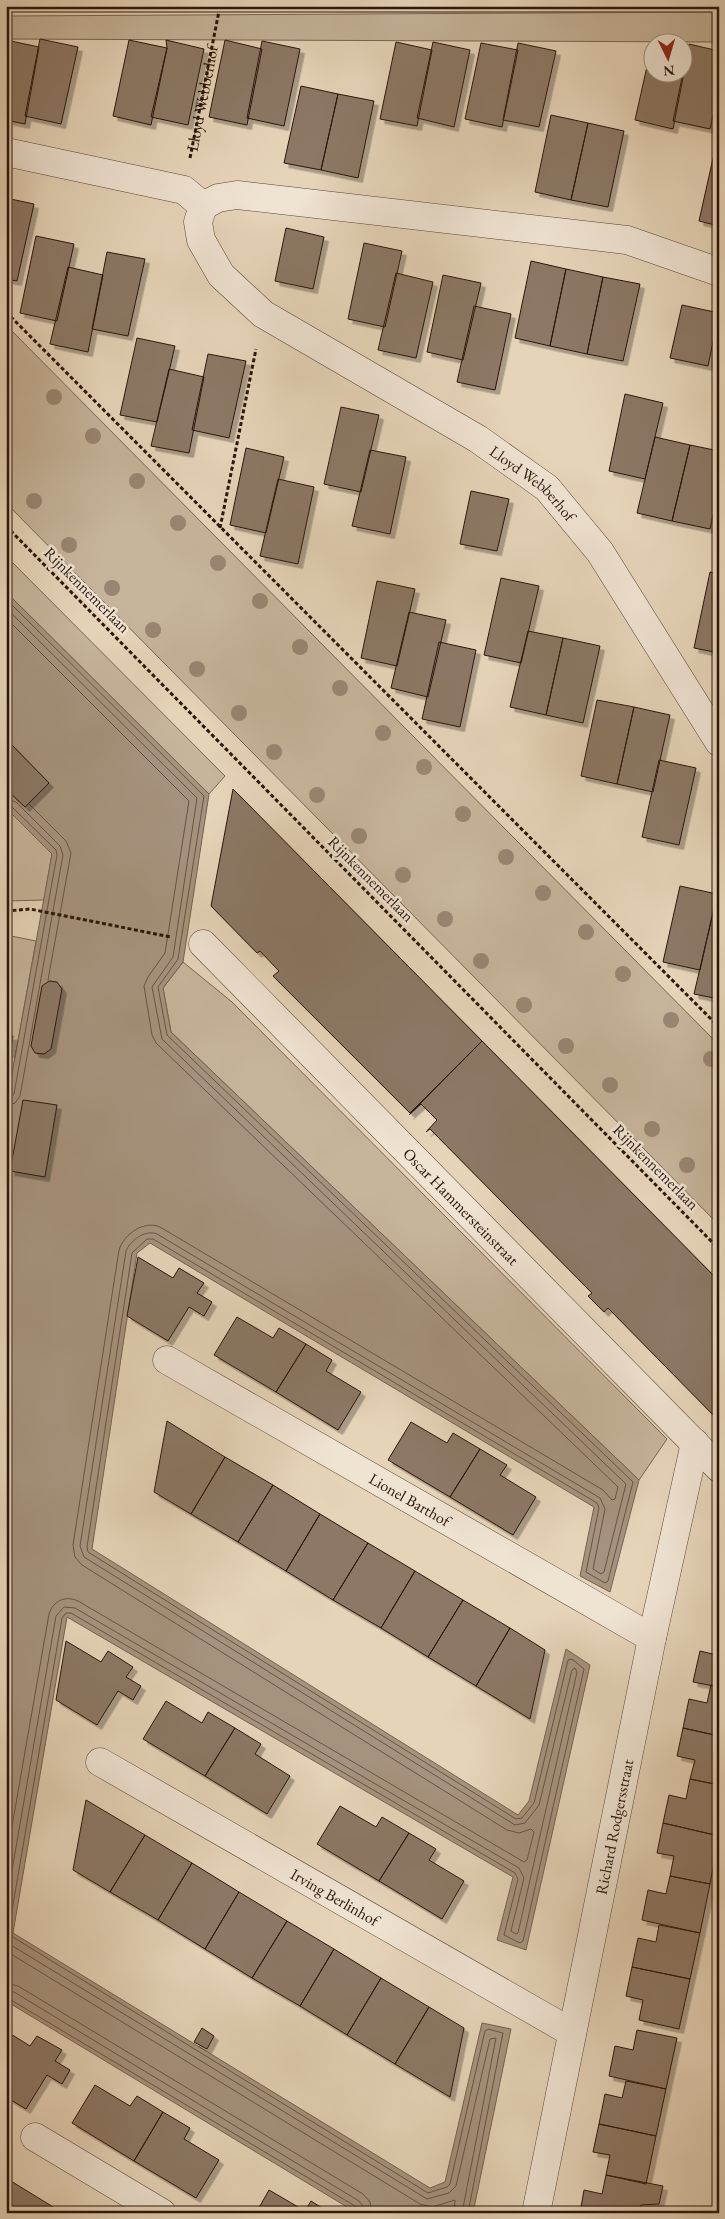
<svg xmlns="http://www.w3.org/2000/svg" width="725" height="2219" viewBox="0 0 725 2219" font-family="'EB Garamond',serif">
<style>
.green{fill:#c6b49b;stroke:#786452}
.water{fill:#a6937e;stroke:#756150}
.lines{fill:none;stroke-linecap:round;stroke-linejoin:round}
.shore{stroke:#685444;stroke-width:1}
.building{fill:#8c7865;stroke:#2b150a;filter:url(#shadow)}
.street-casing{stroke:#5a4536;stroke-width:29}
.path{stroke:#2b150a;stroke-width:3;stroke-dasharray:4 2.5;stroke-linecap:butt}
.street{stroke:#efe3d2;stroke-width:28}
.tree{fill:#998571}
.labels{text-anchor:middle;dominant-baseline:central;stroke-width:5;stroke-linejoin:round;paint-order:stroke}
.street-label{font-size:16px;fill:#2b150a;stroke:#efe3d2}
</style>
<defs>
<filter id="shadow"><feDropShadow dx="4.5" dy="4.5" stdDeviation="0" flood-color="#0004"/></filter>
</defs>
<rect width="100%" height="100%" fill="#e6d4b9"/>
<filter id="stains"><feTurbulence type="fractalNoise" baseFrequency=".004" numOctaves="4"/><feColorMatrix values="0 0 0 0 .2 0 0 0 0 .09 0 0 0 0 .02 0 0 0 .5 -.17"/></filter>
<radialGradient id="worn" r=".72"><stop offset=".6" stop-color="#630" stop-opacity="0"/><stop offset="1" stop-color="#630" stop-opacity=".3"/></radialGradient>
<path class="green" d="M719,12V42L6,39V16Z
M6,325L719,1045V1225L6,503Z
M6,556L225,776L209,794L6,592Z
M6,808L52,854L44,900L6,901Z
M6,935L36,941L6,1107Z
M183,962L232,1002L667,1439L639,1480L171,1032L163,988Z"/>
<path class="water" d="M6,592L209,794L183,962L163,988L171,1032L639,1480L610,1592L580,1576L594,1507L150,1243L137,1253L92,1549L518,1815L529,1801L566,1649L590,1665L526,1950L497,1940L513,1877L67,1617L13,1933L430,2188L445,2182L482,2023L511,2029L473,2213H357L6,2001V1107L52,854L6,808Z"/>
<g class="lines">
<path class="shore" d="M6,599L204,796L178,959L158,987L167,1035L633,1482L608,1581L605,1583L586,1572L599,1508L597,1503L153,1239H147L132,1253L87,1547L88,1552L516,1819L522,1818L534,1803L568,1660L572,1659L584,1669L523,1941L520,1943L504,1935L518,1879L515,1873L71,1613H66L62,1618L8,1934L428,2193L447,2187L450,2184L485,2031L488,2029L503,2033L468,2213
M6,608L197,798L173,957L152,987L162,1039L626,1484L604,1572L601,1574L593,1569L605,1509L600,1498L157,1234C145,1229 130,1241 126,1251L80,1546L84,1557L515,1825L525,1823L539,1805L572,1670L575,1668L577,1672L518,1933L516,1934L511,1931L524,1878L519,1868L75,1608L64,1607L56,1616L6,1905
M6,618L189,801L165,953L148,977L144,986L152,1035L156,1043L618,1487L615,1499L612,1500L603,1490L160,1227C144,1220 124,1234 119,1250L73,1545L75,1557L82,1565L507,1830L519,1833L531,1829L534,1832L527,1860L524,1862L78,1601C65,1595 53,1601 49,1614L6,1861
M6,799L16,802L60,846L63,855L20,1096L15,1103L6,1106
M29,804L66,841L71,853L48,980
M6,805L12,807L56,850L57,855L14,1094L11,1098L6,1099
M6,1942L427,2199L449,2193L456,2186L490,2039L496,2038L462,2213
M6,1951L420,2204L432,2207L455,2200L454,2213
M6,1983L18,1986L363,2194L370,2202L372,2213
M6,1991L14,1992L359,2201L363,2206L365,2213
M6,1997L355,2206L358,2213"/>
</g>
<path class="building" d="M40,39L78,47L61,124L25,116Z
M6,40L39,47L25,124L6,120Z
M129,40L167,48L151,125L113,116Z
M166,40L204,49L188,125L151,117L167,48Z
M225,40L262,49L247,125L209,117Z
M262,41L300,49L284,126L247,118Z
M396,42L432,50L417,126L380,119Z
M433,42L470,50L454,127L417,118Z
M481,43L518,50L502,127L465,119Z
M518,43L556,51L539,127L503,120Z
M652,44V72H682V50L688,52L673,129L635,120Z
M689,44L719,51V89L710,129L673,121Z
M301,86L338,94L321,170L284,163Z
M338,94L374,101L358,178L321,170Z
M551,115L588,123L571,200L535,192Z
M588,123L624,131L608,207L571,200Z
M716,145L719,146V226L699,221Z
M6,198L34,204L17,281L6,279Z
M286,228L324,237L313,289L275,281Z
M36,236L74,244L57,321L20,313Z
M364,243L402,251L385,327L348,319Z
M107,252L145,259L128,336L92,329Z
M531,261L566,269L550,346L515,338Z
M68,267L103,275L88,352L50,344Z
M566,269L603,277L587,354L550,346Z
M396,273L433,282L416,358L378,350Z
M443,275L481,283L463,360L427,352Z
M603,277L640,284L623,361L587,354Z
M682,305L719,313L708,366L670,358Z
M474,306L511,314L495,390L457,382Z
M137,338L175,346L157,422L120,415Z
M208,354L246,361L229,438L192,430Z
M169,369L204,377L189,453L151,446Z
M625,394L663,403L645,479L609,471Z
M341,407L379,415L361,492L324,484Z
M655,437L690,445L672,521L637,513Z
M690,445L719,451V489L710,529L672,521Z
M246,448L284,457L266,533L230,525Z
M370,450L406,457L390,534L352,526Z
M278,479L314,487L298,564L260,556Z
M471,491L509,499L497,551L460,544Z
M710,572L719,574V653L694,648Z
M501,578L539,586L521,663L484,655Z
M377,581L415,589L397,666L361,658Z
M409,612L446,620L428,697L391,688Z
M528,631L563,638L546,715L510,707Z
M563,638L600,646L583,723L546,715Z
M439,642L476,650L460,727L422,719Z
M597,700L634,707L617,784L581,776Z
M634,707L670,715L653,792L617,784Z
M6,739L49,783L25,807L6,789Z
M659,760L696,768L679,845L642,837Z
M233,789L482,1041L410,1113L273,976L279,971L260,951L257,953L211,906Z
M680,886L717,894L700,970L663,962Z
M712,917L719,919V999L694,994Z
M49,981L57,982L62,989L51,1049L44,1054L35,1053L31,1046L42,986Z
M6,1035L13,1036L10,1053H6Z
M482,1041L719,1281V1421L608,1308L604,1312L588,1296L592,1293L430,1129L426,1132L437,1120L421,1104L409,1115Z
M23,1100L57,1105L45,1177L10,1171Z
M138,1257L173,1278L179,1268L204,1283L197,1293L212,1302L204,1316L189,1307L168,1341L127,1316Z
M237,1317L273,1338L279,1328L306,1344L276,1392L214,1355Z
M306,1344L332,1360L326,1371L361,1392L338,1430L276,1392Z
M167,1421L225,1457L191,1514L154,1492Z
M411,1422L447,1443L453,1433L480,1449L450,1497L388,1460Z
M480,1449L507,1465L500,1475L536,1497L513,1535L450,1497Z
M225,1457L273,1485L238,1542L191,1514Z
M273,1485L320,1514L286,1571L238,1542Z
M320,1514L368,1543L333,1600L286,1571Z
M368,1543L415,1571L381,1628L333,1600Z
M415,1571L463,1600L428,1657L381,1628Z
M463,1600L510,1628L476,1686L428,1657Z
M510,1628L545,1650L530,1719L476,1686Z
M66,1641L101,1662L108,1651L133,1667L126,1677L141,1686L133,1700L118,1691L97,1725L56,1700Z
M719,1647V1687L693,1682L700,1651L717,1655Z
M711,1685L719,1687V1736L683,1728L689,1699L707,1703Z
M166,1701L202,1723L208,1712L235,1728L205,1776L143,1739Z
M235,1728L261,1744L255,1754L290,1776L267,1814L205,1776Z
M683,1728L719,1736V1785L690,1779L695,1760L677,1756Z
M690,1779L719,1785V1836L663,1823L669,1795L686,1799Z
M86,1800L145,1835L110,1892L73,1870Z
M340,1806L376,1827L382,1817L409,1833L379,1881L317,1844Z
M663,1823L719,1836L710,1884L670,1876L674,1856L657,1853Z
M409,1833L436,1849L429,1860L464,1881L442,1919L379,1881Z
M145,1835L192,1863L158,1920L110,1892Z
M192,1863L239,1892L205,1949L158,1920Z
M670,1876L710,1884L700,1933L642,1920L648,1890L666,1894Z
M239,1892L287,1921L252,1978L205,1949Z
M287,1921L334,1949L300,2006L252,1978Z
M659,1925L700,1933L690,1979L632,1967L638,1938L656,1942Z
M334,1949L381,1978L347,2035L300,2006Z
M632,1967L690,1979L679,2029L639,2020L643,2000L626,1996Z
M381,1978L429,2007L395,2064L347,2035Z
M429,2007L464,2028L450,2097L395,2064Z
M202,2028L214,2036L207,2049L194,2042Z
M637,2030L677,2038L666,2089L609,2076L615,2046L633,2050Z
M6,2031L30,2046L37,2036L62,2050L55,2061L70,2070L62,2084L47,2075L26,2109L6,2097Z
M626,2081L666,2089L656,2136L599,2124L605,2094L622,2098Z
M95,2085L130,2106L137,2096L163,2112L134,2161L72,2123Z
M163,2112L190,2128L184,2139L219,2160L196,2198L134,2161Z
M599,2124L656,2136L646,2184L606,2175L610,2155L593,2152Z
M606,2175L663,2186L659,2204L641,2205L640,2213H580L584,2190L602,2194Z
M6,2178L63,2213H6Z
M269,2190L305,2211L311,2201L330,2213H256Z"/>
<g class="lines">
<defs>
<g id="street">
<path d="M6,152L184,190L203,206L218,198L237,195L627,240L719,272"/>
<path id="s2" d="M203,206L198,222L201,240L221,275L263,314L478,439L547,488L600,552L719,742"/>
<path id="s3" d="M203,944L719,1468"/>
<path id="s4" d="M167,1360L652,1638"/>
<path id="s5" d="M100,1762L571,2032"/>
<path d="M35,2137L162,2213"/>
<path id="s6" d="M536,2213L652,1638L695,1443"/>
</g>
</defs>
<use href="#street" class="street-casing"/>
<g class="path">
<path id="s1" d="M190,158L220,6"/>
<path d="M6,312L719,1027"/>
<path d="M6,526L719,1249"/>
<path d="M220,528L256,349"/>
<path d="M6,911L30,909L171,937"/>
</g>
<use href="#street" class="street"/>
</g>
<g class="tree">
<circle cx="54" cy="397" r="8"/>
<circle cx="93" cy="436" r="8"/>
<circle cx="137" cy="481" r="8"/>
<circle cx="34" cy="501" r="8"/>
<circle cx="178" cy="523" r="8"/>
<circle cx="69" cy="545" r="8"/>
<circle cx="218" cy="563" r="8"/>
<circle cx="112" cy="588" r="8"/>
<circle cx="260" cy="601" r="8"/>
<circle cx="153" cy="630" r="8"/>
<circle cx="300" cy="647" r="8"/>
<circle cx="197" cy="669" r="8"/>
<circle cx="340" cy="688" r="8"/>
<circle cx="239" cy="713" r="8"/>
<circle cx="383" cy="733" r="8"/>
<circle cx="274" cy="752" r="8"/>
<circle cx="424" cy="767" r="8"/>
<circle cx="317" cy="795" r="8"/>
<circle cx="463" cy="814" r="8"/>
<circle cx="359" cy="836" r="8"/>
<circle cx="506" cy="857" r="8"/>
<circle cx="403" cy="875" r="8"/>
<circle cx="543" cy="893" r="8"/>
<circle cx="445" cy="919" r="8"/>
<circle cx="586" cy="932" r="8"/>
<circle cx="481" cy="961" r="8"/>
<circle cx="623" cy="974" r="8"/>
<circle cx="524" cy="1005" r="8"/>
<circle cx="671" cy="1020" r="8"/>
<circle cx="566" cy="1046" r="8"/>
<circle cx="711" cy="1059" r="8"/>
<circle cx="610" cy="1085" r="8"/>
<circle cx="652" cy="1129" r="8"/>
<circle cx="687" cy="1165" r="8"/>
</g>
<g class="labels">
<g class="street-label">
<text stroke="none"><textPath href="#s1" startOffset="61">Lloyd Webberhof</textPath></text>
<text stroke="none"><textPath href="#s2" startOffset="452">Lloyd Webberhof</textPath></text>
<text transform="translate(87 590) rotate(45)">Rijnkennemerlaan</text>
<text transform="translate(371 879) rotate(45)">Rijnkennemerlaan</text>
<text transform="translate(656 1167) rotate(45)">Rijnkennemerlaan</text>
<text stroke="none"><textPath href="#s3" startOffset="368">Oscar Hammersteinstraat</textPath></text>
<text stroke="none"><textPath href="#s4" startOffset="280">Lionel Barthof</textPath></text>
<text stroke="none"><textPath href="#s6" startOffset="394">Richard Rodgersstraat</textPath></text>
<text stroke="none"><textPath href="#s5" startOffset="271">Irving Berlinhof</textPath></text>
</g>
</g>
<rect width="725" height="2219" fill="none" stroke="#e6d4b9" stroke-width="25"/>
<rect x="8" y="8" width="710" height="2204" fill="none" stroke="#2b150a" stroke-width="2.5"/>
<rect x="12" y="12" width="700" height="2194" fill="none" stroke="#2b150a"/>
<g transform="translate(668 58) rotate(175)"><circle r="24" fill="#efe3d2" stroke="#a19182"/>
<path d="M0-4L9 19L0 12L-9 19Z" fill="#8f2418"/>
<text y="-8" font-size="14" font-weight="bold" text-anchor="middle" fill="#2b150a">N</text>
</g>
<rect width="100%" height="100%" filter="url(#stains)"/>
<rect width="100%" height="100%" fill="url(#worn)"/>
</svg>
